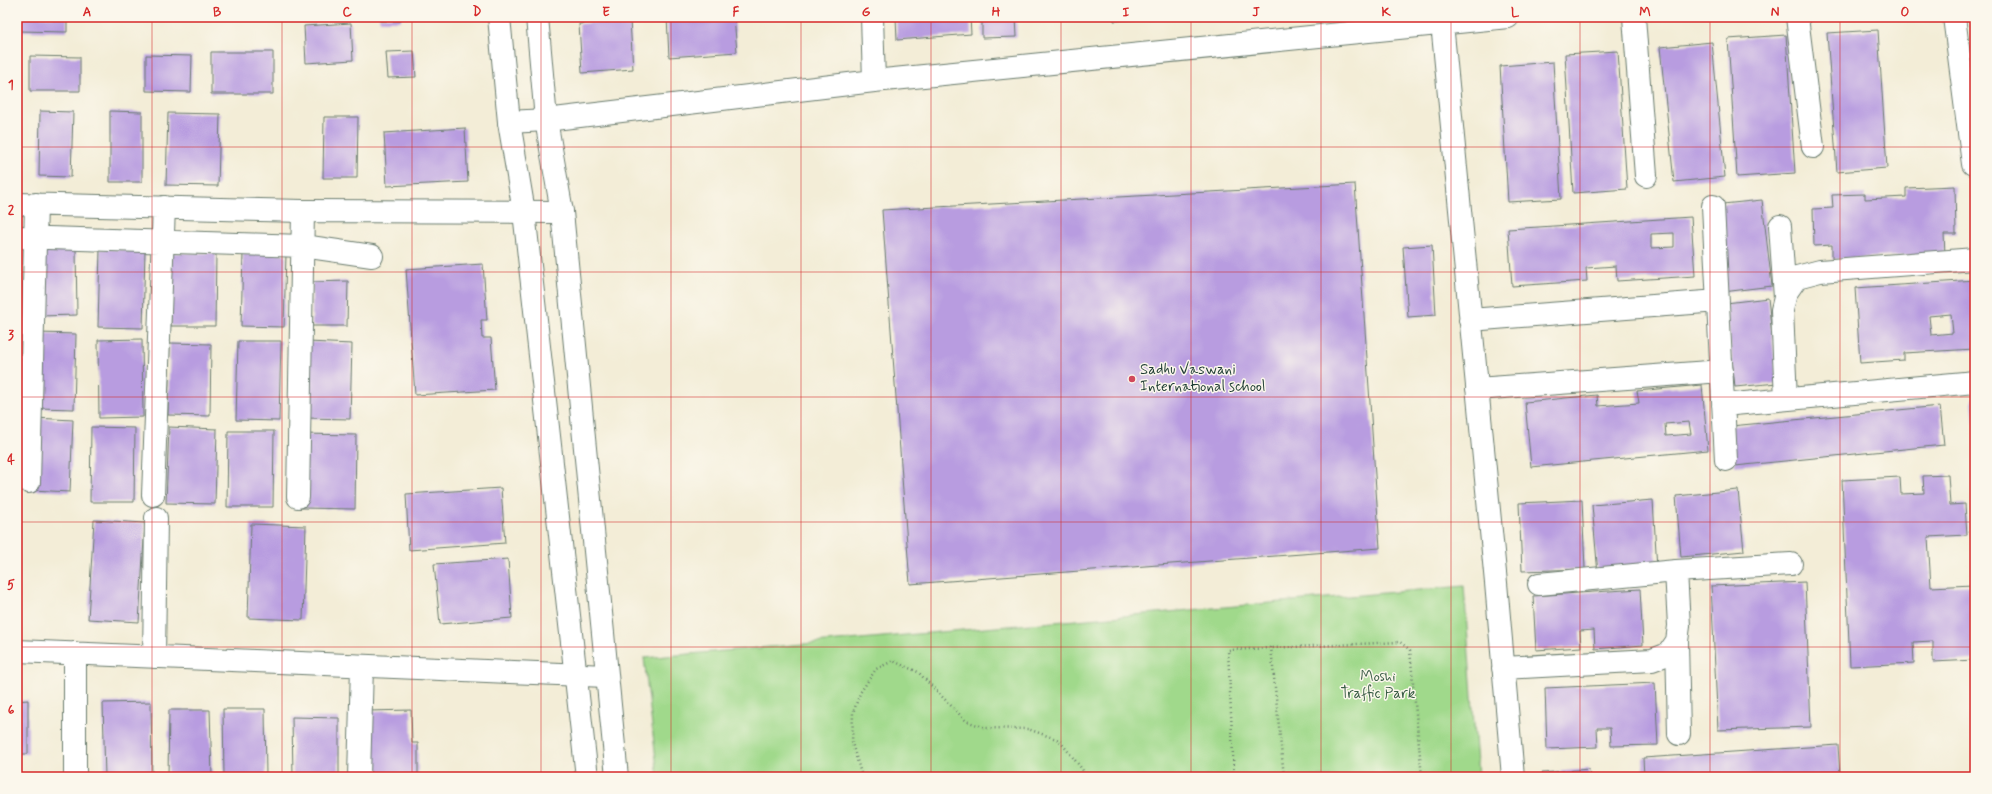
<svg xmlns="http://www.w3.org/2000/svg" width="1992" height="794" viewBox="0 0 1992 794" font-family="Mynerve,sans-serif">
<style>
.green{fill:#a0d98b;stroke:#608b60}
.building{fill:#b89ce0;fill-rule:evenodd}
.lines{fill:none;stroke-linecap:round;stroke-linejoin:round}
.minor-casing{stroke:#697b6d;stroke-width:24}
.major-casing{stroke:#697b6d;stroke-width:24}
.path{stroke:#697b6d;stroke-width:2.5;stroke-dasharray:1 3;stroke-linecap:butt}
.minor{stroke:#fff;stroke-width:22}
.major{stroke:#fff;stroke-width:22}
.grid{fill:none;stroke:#d62828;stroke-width:1;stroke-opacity:0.55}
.poi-dot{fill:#d1495b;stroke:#fbf7ec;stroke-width:1.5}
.labels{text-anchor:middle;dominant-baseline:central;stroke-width:3;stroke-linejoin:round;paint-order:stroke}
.poi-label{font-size:15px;fill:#1f3d34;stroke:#fbf7ec;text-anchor:start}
.park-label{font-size:15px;fill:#395c45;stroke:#fbf7ec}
.neatline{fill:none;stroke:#d62828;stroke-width:1.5}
.grid-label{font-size:13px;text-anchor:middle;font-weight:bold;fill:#d62828}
</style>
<rect width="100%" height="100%" fill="#fbf7ec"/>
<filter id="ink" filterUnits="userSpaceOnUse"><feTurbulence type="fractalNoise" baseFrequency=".025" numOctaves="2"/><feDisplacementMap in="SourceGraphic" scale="8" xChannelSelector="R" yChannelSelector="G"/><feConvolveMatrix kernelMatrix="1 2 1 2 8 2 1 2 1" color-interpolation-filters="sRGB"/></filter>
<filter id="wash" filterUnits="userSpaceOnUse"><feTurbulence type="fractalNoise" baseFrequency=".012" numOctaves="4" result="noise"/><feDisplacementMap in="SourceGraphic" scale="16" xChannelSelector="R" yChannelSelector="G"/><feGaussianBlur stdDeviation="0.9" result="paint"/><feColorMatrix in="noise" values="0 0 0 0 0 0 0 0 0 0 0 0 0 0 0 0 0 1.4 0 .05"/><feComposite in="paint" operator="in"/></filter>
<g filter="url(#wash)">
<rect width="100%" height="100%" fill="#f3edd7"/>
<path class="green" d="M1464,586L1478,777H658L644,658Z"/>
<g id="blocks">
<path class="building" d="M19,17H67V32L19,31Z
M379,17H401V21H380Z
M667,17H734L737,52L669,57Z
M896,17H970L971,34L897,40Z
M982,17H1016L1017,37L982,38Z
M1114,17H1162V18L1114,21Z
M630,20L633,69L582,73L579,24Z
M351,23L353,60L306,63L304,26Z
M1878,30L1887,168L1837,172L1827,33Z
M1786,35L1795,173L1737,177L1728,39Z
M1712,42L1725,177L1674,182L1660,47Z
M414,51L416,77L388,78L386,52Z
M1618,51L1627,189L1573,193L1565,54Z
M211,52H273V94H211Z
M146,55L192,56L191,92L146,91Z
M30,56L80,57V91H30Z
M1553,62L1561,199L1508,202L1500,66Z
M40,111L73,112L71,177L39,176Z
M110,111L142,112V182H110Z
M168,113L220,114L218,186L166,185Z
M324,117H358L357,178H323Z
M465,128L468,182L387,186L384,133Z
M1355,184L1380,548L910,584L882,210Z
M1955,186L1956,234H1944L1945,254L1832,259V245L1814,246L1813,209L1833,208L1832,195L1865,194V199L1906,197V188Z
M1762,200L1772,286L1723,292L1713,205Z
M1691,217L1695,276L1617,281L1616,266L1586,268L1587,281L1512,286L1508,229ZM1674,233V247L1651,248V234Z
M1432,245L1436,315L1408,317L1403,247Z
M38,249H76L77,315L39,316Z
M100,249L145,250L143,328L98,327Z
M171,253H216L215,326H171Z
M243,253L286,254L284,327L241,326Z
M483,264L487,320H481L482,338H491L495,390L415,395L406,269Z
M1975,280V349L1904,353V360L1860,363L1855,288ZM1951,314L1953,333L1931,335L1929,316Z
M348,281L347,326H312V282Z
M1768,298L1777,383L1735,387L1726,303Z
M39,333L76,334L74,409L38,408Z
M142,339L143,417L99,418L98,340Z
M238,341H281L279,421L236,420Z
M308,342L352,344L350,419L305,418Z
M170,343L211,344L210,416L168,415Z
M1702,385L1708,450L1531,467L1525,402L1597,395L1598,406L1639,403L1637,391ZM1689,422L1691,434L1666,436L1665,424Z
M1975,398V423H1974L1972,399Z
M1940,406L1944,445L1735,466L1731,426Z
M35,418L73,420L70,492L32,490Z
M91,427L135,428L134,502H90Z
M169,427L217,429L215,504L166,503Z
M228,431H274L273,507H227Z
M303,434L356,435L355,509L302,508Z
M1948,475L1950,505L1965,504L1967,535L1928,537L1931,587L1973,585L1975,660L1933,662V641L1913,642L1914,663L1850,666L1842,480L1900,477L1901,494L1924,493L1923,476Z
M501,488L505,543L409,550L406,494Z
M1738,490L1744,551L1681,557L1676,496Z
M1582,500L1585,569L1522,571L1519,503Z
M1653,500L1657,569L1598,574L1592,505Z
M94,520L145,523L139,622L88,619Z
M251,524L306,526L303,620L248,618Z
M508,559L512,618L440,624L434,564Z
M1805,582L1811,727L1718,730L1711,586Z
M1640,589L1643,645L1595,649L1594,630L1580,631L1581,647L1536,650L1533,596Z
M1655,683L1658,745L1611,746L1610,728H1597L1598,747L1547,749L1545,688Z
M28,700V754H17V701Z
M151,702L152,777H105L103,703Z
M223,709H265L266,777H224Z
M169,710H210L212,777H168Z
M411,710L412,743H418V777H369L368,711Z
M292,717L339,718V777H293Z
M1838,745L1840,777H1644L1643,758Z
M1589,769L1590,777H1543L1542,773Z"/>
</g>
</g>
<g filter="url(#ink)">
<use href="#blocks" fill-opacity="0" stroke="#697b6d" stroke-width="1"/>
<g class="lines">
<defs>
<path id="minor" d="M872,17L874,81
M1634,17L1646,176
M1797,17L1813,147
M1954,17L1973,164
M1442,23L1496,583L1513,777
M509,122L546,120L874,81L1508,17
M17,204L303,211L562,212
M1713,206L1726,460
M1780,226L1785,298
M17,237L303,246L372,256
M1470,320L1718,301
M1477,389L1722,371
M1786,399L1782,310L1786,293L1797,277L1820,271L1975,259
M1723,405L1975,382
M29,482L36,204
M153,495L164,207
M298,497L303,211
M1539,584L1676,571L1791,564
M1677,641L1679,734
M17,651L606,676
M154,657L156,518
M1503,668L1652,660L1668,654L1677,641L1679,626L1676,571
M75,777V653
M359,777L362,666"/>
<path id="major" d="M499,17L509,122L524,212L587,777
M537,17L546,120L562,212L617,777"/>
</defs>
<use href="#minor" class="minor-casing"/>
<use href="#major" class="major-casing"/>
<path class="path" d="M1271,647L1284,777
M862,777L852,743L853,713L860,693L876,669L893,661L918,672L966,721L986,728L1028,729L1059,740L1082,769L1086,777
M1234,777L1228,650L1400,642L1410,650L1422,777"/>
<use href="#minor" class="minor"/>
<use href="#major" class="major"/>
</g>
</g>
<path class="grid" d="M152,17V777M282,17V777M412,17V777M541,17V777M671,17V777M801,17V777M931,17V777M1061,17V777M1191,17V777M1321,17V777M1451,17V777M1580,17V777M1710,17V777M1840,17V777M17,147H1975M17,272H1975M17,397H1975M17,522H1975M17,647H1975"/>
<circle class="poi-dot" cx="1132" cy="379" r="4"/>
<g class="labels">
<g class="poi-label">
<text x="1140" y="370">Sadhu Vaswani<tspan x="1140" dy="17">International school</tspan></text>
</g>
<g class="park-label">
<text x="1378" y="677">Moshi<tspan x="1378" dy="17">Traffic Park</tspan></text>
</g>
</g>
<rect width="1992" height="794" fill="none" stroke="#fbf7ec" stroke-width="44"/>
<rect x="22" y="22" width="1948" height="750" class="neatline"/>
<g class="grid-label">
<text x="87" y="16">A</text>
<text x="217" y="16">B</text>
<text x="347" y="16">C</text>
<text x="477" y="16">D</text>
<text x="606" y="16">E</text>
<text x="736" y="16">F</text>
<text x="866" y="16">G</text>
<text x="996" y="16">H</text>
<text x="1126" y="16">I</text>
<text x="1256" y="16">J</text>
<text x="1386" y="16">K</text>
<text x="1515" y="16">L</text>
<text x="1645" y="16">M</text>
<text x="1775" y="16">N</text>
<text x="1905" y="16">O</text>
<text x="11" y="89">1</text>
<text x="11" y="214">2</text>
<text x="11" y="339">3</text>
<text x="11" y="464">4</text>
<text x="11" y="589">5</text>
<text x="11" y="714">6</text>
</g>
</svg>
